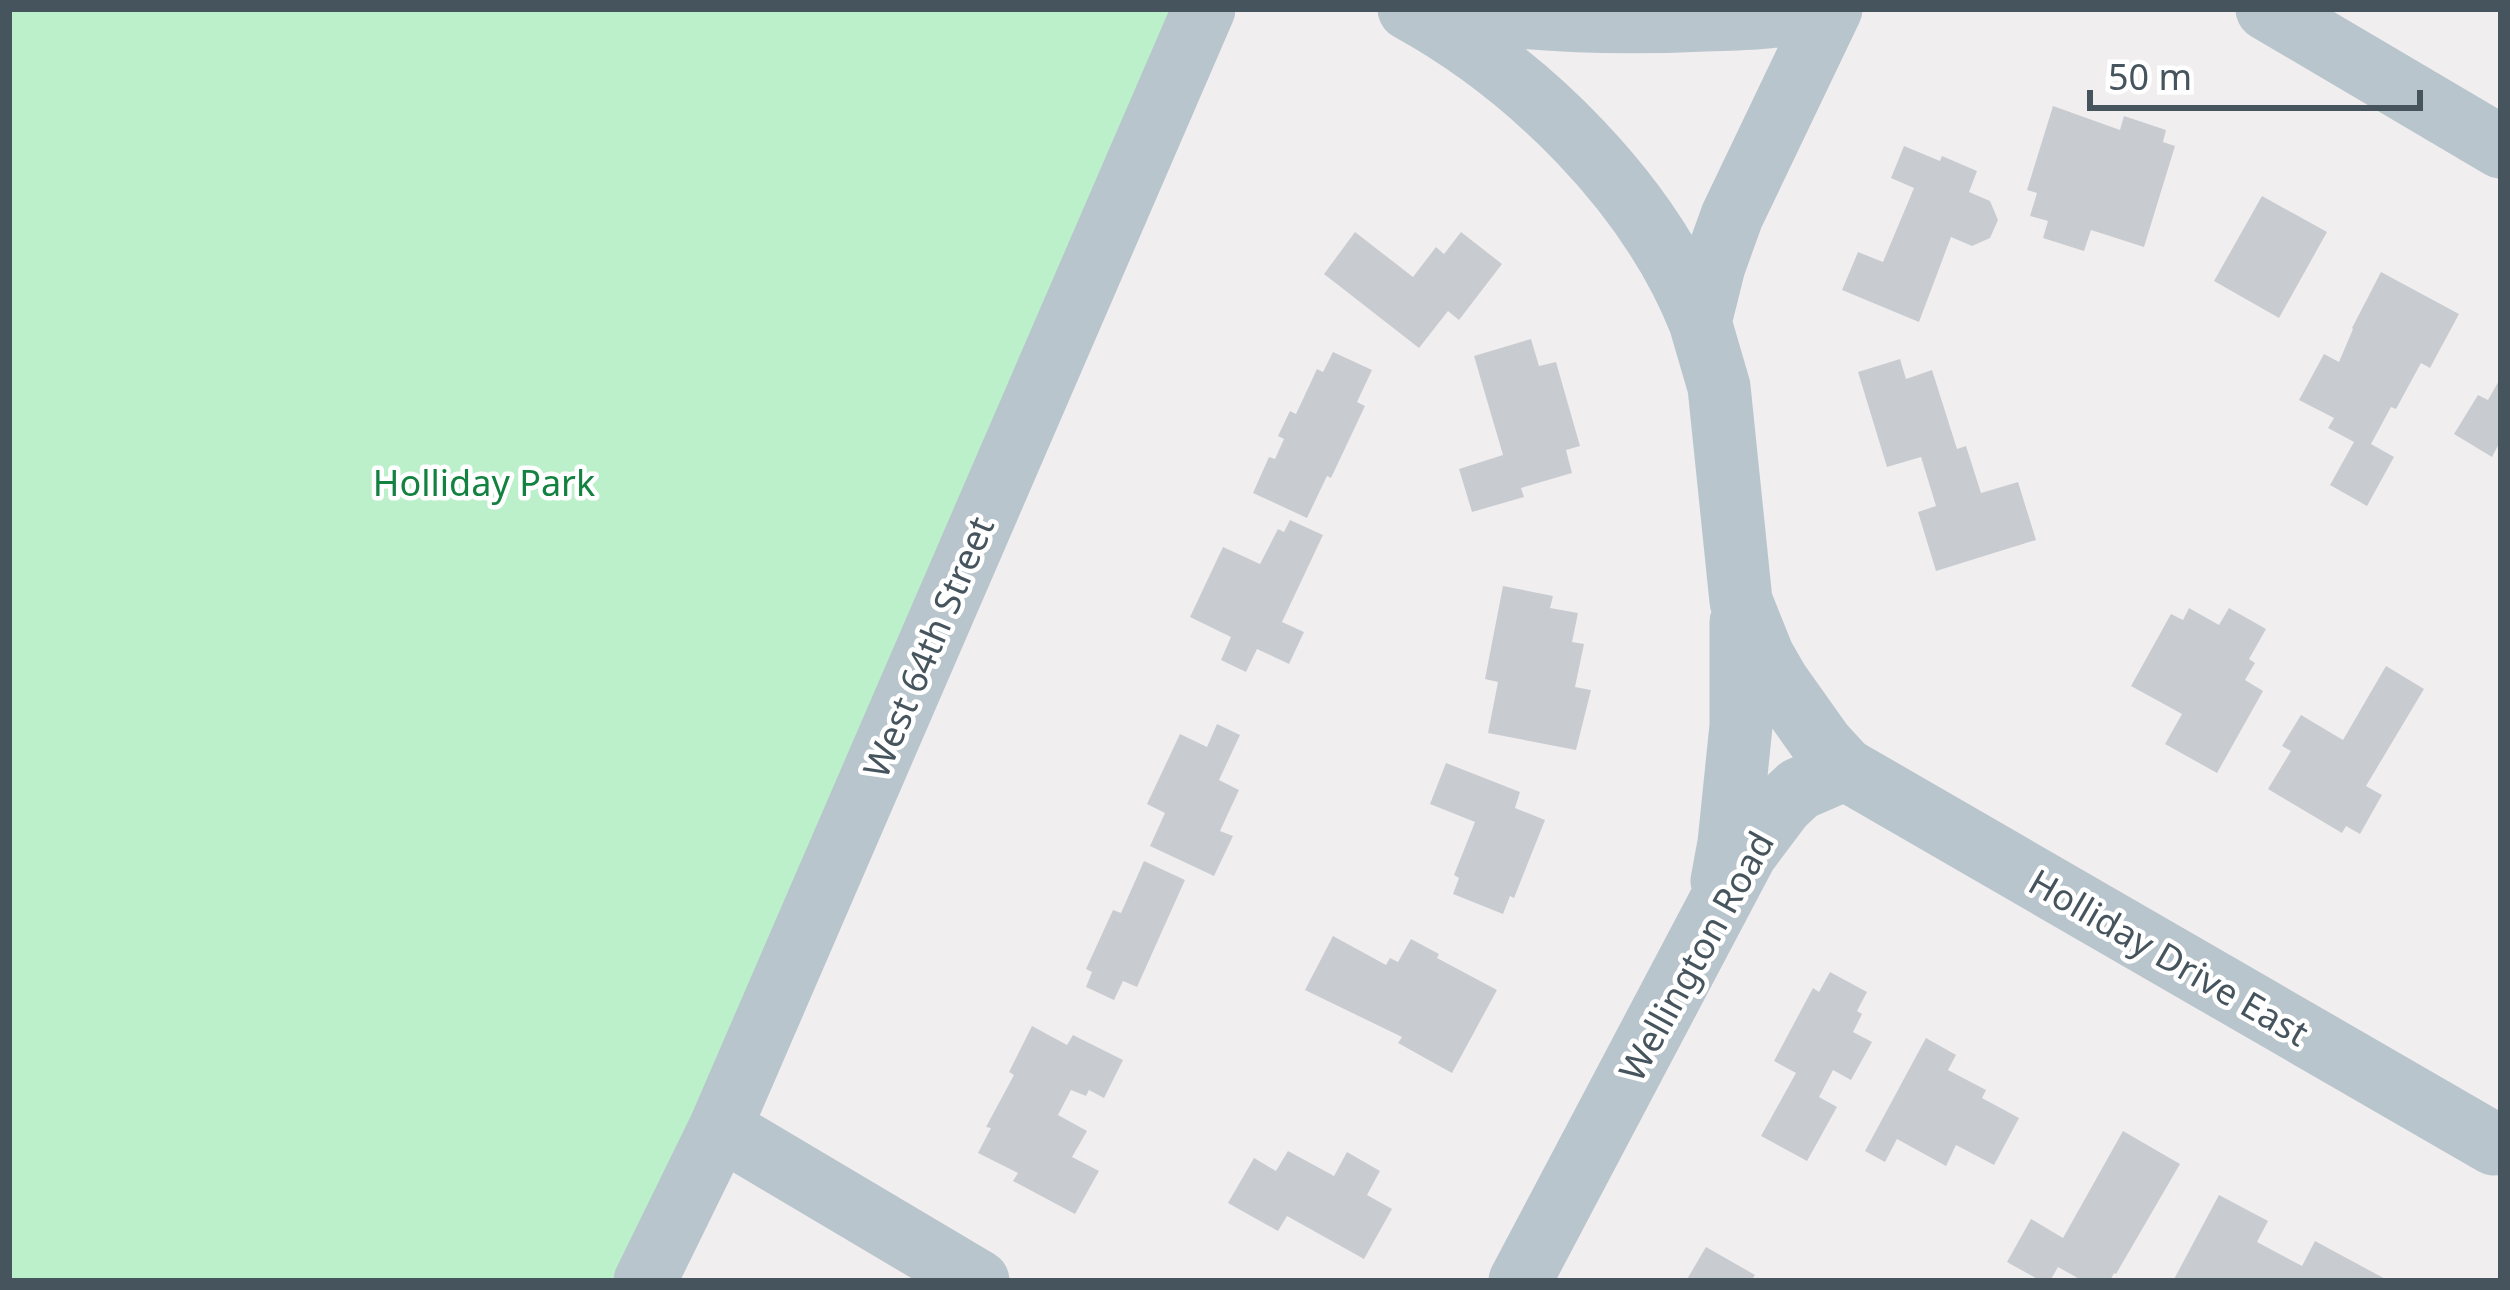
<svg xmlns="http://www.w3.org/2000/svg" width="2510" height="1290" viewBox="0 0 2510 1290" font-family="'Noto Sans',sans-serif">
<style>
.green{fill:#bbf0cb}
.building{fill:#c8ccd1}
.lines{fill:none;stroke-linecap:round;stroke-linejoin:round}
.minor{stroke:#b9c5cc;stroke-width:63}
.labels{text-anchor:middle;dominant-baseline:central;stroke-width:9;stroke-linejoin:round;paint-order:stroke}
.park-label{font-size:36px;fill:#138140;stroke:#fff}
.street-label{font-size:36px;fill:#46545d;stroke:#fff}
</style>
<rect width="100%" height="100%" fill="#f1eeef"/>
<path class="green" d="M9,9H1204L633,1281H9Z"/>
<path class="building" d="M2053,106L2120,130L2124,116L2166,130L2163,142L2175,146L2144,247L2091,230L2084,251L2043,238L2048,221L2030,216L2037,193L2027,190Z
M1904,146L1940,161L1942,156L1977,171L1969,192L1990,201L1998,220L1990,238L1972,246L1951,237L1919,322L1842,290L1858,252L1883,262L1914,188L1891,178Z
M2262,196L2327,232L2279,318L2214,281Z
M1355,232L1413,277L1436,247L1444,254L1461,232L1502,264L1459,320L1448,311L1419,348L1324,274Z
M2381,272L2459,314L2430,368L2421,363L2396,409L2391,407L2371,444L2394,457L2367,506L2330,485L2354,442L2328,428L2334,418L2299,400L2324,354L2339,362L2353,329L2352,328Z
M1531,339L1539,366L1556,362L1580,446L1566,450L1572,473L1521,488L1524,497L1472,512L1459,469L1503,455L1474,356Z
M1333,352L1372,370L1357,402L1365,406L1331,478L1327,476L1307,518L1253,493L1269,457L1275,459L1284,439L1278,436L1290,411L1296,414L1317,369L1323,372Z
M1900,359L1906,379L1932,370L1957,449L1966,446L1981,493L2018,482L2036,540L1936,571L1918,512L1936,506L1921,457L1887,467L1858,372Z
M2501,377V440L2492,457L2454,434L2478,395L2488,400Z
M1290,520L1323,535L1282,622L1304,632L1289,664L1257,649L1246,672L1221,660L1231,637L1190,617L1223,547L1260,564L1278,529L1284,532Z
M1503,586L1553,596L1550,608L1578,613L1572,642L1584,644L1575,687L1591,690L1576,750L1488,733L1498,682L1485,679Z
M2189,608L2219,625L2229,608L2266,629L2249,659L2255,663L2245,680L2263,691L2217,773L2165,744L2182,714L2131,686L2171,614L2183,620Z
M2386,666L2424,689L2366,786L2382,795L2360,834L2346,826L2342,833L2268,789L2291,751L2282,746L2301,715L2343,740Z
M1217,724L1240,735L1219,780L1239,790L1220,831L1233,836L1214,876L1150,846L1165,813L1147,804L1180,734L1207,747Z
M1446,763L1520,792L1515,808L1545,820L1514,898L1510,896L1503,914L1453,894L1459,878L1454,875L1475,822L1430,804Z
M1144,861L1185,880L1137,987L1123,981L1114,1000L1086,987L1092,972L1086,969L1113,910L1121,913Z
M1333,936L1386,965L1390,958L1398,962L1411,939L1439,954L1437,958L1497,990L1452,1073L1398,1043L1402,1037L1305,990Z
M1830,972L1867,992L1857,1011L1862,1014L1853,1032L1872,1042L1851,1080L1833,1070L1819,1097L1837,1107L1807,1161L1761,1136L1796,1073L1774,1061L1813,988L1819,992Z
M1032,1026L1067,1045L1073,1035L1123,1060L1104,1098L1089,1090L1086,1096L1071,1090L1058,1115L1087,1131L1072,1157L1099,1171L1075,1214L1013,1181L1018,1173L978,1153L991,1128L986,1127L1014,1075L1009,1072Z
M1926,1038L1956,1055L1948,1070L1986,1090L1982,1098L2019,1118L1994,1165L1956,1145L1946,1166L1897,1139L1885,1162L1865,1151Z
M2123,1131L2180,1164L2116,1274L2114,1273L2110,1281H2083L2058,1267L2050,1281H2041L2007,1262L2031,1219L2063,1238Z
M1288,1151L1334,1176L1347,1152L1380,1171L1367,1195L1392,1209L1364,1259L1287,1216L1278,1231L1228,1203L1254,1158L1276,1171Z
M2219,1195L2268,1221L2257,1242L2302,1266L2315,1241L2389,1281H2173Z
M1706,1247L1755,1275L1751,1281H1686Z"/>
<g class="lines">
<path class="minor" d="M1409,9C1529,75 1649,193 1700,322
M1453,9C1536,22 1620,24 1704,20C1741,19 1779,18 1815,9
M1831,9L1732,216L1714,266L1700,322L1719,387L1741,601L1763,656L1778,682L1822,744L1845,769L2494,1144
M2267,9L2501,147
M1722,881L1729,843L1741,726V622
M720,1128L978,1281
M645,1281L720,1128L1204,9
M1520,1281L1746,853L1782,805L1799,789L1845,769"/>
</g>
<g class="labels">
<g class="park-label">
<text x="484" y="482">Holliday Park</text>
</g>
<g class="street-label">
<text transform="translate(928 647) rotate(-67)">West 64th Street</text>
<text transform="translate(1696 956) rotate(-61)">Wellington Road</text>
<text transform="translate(2169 957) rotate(30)">Holliday Drive East</text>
</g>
</g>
<rect width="2510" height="1290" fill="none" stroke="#46545d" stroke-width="24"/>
<path d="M2090 90v18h330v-18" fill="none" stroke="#46545d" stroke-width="6"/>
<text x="2108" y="90" font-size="36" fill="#46545d" stroke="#ffffff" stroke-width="9" paint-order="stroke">50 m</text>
</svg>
